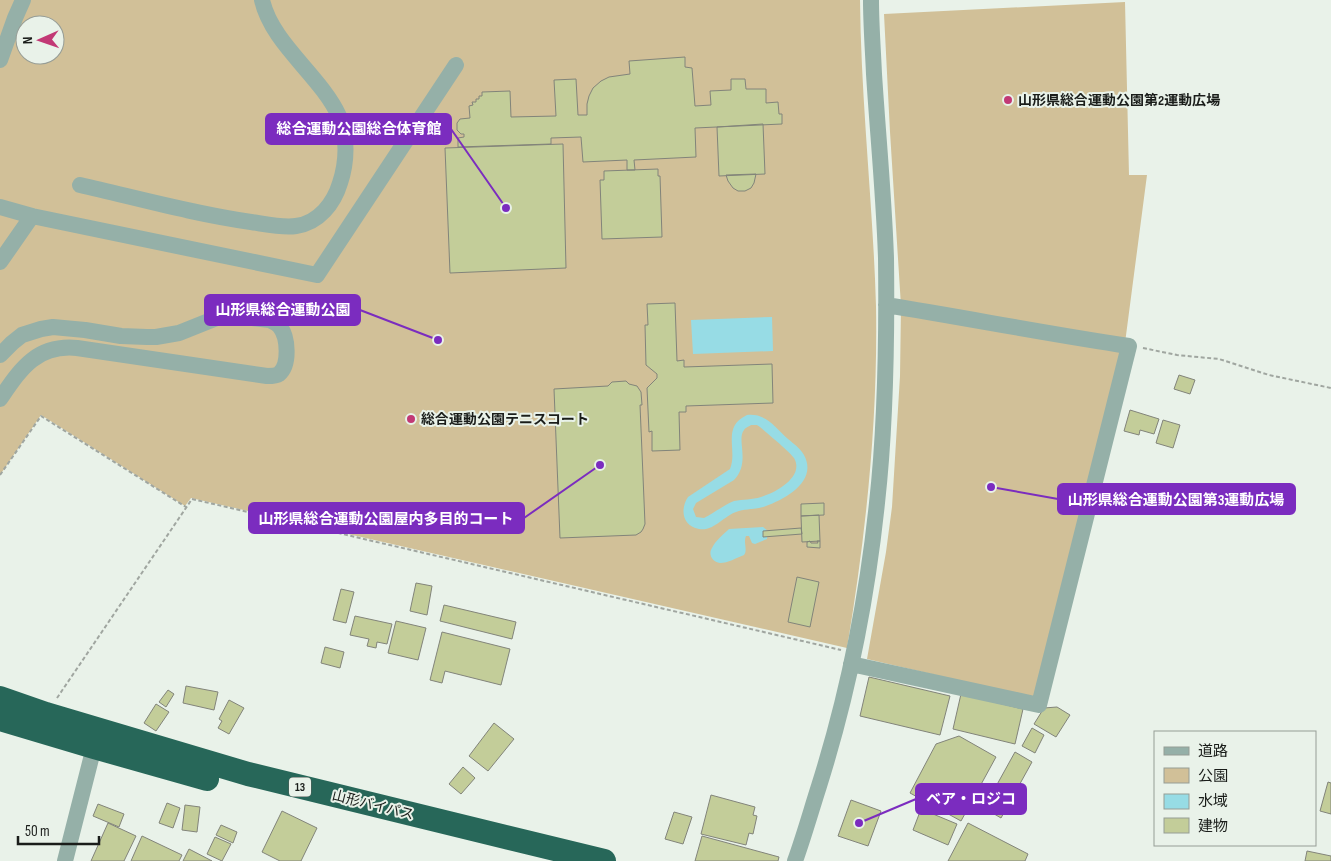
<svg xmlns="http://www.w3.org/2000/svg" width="1331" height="861" viewBox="0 0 1331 861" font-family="'Sofia Sans Condensed','Noto Sans JP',sans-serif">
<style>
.green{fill:#d1c098;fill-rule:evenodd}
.water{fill:#97dce5;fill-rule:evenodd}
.building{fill:#c3cd99;stroke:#82847a}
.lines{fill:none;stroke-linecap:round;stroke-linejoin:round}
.path{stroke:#a0a6a0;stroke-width:2;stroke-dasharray:4 2.5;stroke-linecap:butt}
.minor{stroke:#95b0a8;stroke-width:16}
.highway{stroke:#276759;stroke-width:24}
.poi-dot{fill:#c23975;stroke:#e9f2e9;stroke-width:2}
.labels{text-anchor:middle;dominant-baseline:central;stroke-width:4;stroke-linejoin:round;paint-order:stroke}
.shield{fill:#e9f2e9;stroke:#585d58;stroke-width:1}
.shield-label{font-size:12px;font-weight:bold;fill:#1a1d1a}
.poi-label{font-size:14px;font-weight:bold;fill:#1a1d1a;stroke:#e9f2e9;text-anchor:start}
.street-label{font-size:14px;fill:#1a1d1a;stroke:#e9f2e9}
.leader{fill:none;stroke:#7b2cbf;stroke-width:2}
.callout-dot{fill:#7b2cbf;stroke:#e9f2e9;stroke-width:2}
.callout{fill:#7b2cbf;stroke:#7b2cbf;stroke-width:2}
.callout-label{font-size:15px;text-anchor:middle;font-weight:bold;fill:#fff}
</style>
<rect width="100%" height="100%" fill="#e9f2e9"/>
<path class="green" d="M0,0H860C861,102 873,204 876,306C878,421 866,534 847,648L191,498L185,506L41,415L0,475ZM25,25H55V55H25Z
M1125,2L1129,175H1147L1125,343L1034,698L867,659L886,552L892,507L900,376L901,306L890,132L884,14Z"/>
<path class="water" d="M772,317L773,351L693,354L691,320Z
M747,415C766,413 775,427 788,439C794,444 800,448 804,455C818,481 786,499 766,506C757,510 746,508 736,512C724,516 713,532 699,529C682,526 680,509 688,497L730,469C738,450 721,427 747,415ZM751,425H757L760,427C768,434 789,451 794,458C805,477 775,493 761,497C752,500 743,499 734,501C724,505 714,513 704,518L696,517L693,509L696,503L734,480C751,462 736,440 744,430C746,427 748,427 751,425Z
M763,527L768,531L767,539L755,544L752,543L749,536H746C743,542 748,550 744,555C736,558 728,563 720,563C712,562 708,554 712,548C715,541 724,534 729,529Z"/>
<path class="building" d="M685,57V67L692,68L695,106L711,105L710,91L731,90V79H745L746,89H766V103L778,102L779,114H782V124L695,128L696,157L634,160L635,170H627V160L583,162L581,137L551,138V144L458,147V138L464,137V134H461L457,130V123L460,119L470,118L469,106L473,105L472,102H476V99H479V96H482V92L510,91L511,117L556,116L554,80L576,79L578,115H587V104L589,96L593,88L601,81L609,77L630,74L629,61Z
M763,124L765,174L719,176L717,127Z
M563,144L566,268L450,273L445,148Z
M658,169V176H660L662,237L602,239L600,180H604V171Z
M756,174L754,183L751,188L745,191H738L733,188L728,181L726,175Z
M675,303L677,361L684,360V367L772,364L773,403L686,406V412H679L680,450L652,451V431L649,432L647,388L657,378V374L646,365L645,325H648L647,304Z
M1179,375L1195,380L1190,394L1174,389Z
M626,381L629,384L637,386L641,392L642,405H640L645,524L643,529L641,532L636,535L560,538L554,389L608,386L612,382Z
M1130,410L1159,419L1154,434L1140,430L1139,435L1124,431Z
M1163,420L1180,425L1173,448L1156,443Z
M824,503V515L801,516V504Z
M819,515L820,541L802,542L801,516Z
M801,528L802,534L763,537V531Z
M810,541L811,543H818L817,541H820V548L807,547V542Z
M797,577L819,582L810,627L788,622Z
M416,583L432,586L427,615L410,611Z
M341,589L354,592L346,623L333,620Z
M444,605L516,622L512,639L440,621Z
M355,616L392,624L387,644L377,642L376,648L367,646L369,639L350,635Z
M396,621L426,628L418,660L388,653Z
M442,632L510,649L501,685L445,671L442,683L430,680Z
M325,647L344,652L340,668L321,663Z
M869,677L950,696L940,735L860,716Z
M186,686L218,692L214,710L183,703Z
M168,690L174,694L166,707L159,702Z
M961,694L1023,709L1015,744L953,729Z
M229,700L244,708L229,734L218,728L222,721L219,719Z
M156,704L169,712L156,731L144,723Z
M1057,707L1070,715L1056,737L1034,724L1044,708Z
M494,723L514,739L488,771L469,756Z
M1032,728L1044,735L1035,753L1022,746Z
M959,736L996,757L961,821L910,793L936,744Z
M1015,752L1032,762L1001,818L984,808Z
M463,767L475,778L461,794L449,784Z
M1328,782L1331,783V814L1320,811Z
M711,795L755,807L753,815L757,816L753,834L749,833L746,845L701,834Z
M851,800L881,811L868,846L838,836Z
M167,803L180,808L173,828L159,823Z
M98,804L124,814L119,827L93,816Z
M185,805L200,807L197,832L182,830Z
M921,809L957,824L948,845L913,830Z
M282,811L317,828L301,861H280L262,852Z
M674,812L692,817L683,844L665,839Z
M108,823L136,836L124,861H91Z
M968,823L1028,854L1025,861H948Z
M221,825L237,832L233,843L216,835Z
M142,836L182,855L179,861H131Z
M702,836L779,857L778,861H695Z
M215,837L231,844L222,861L207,854Z
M189,849L212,861H183Z
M1307,851L1331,856V861H1305Z"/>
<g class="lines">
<path class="path" d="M1143,348L1177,355L1219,359L1269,375L1331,388
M0,475L41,416L186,507
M57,698L192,499L841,650"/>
<path class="minor" d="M0,60L15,18L23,0
M80,185C137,198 194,214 251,222C265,224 282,228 296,226C319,223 334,203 340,183C347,162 348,137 339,116C320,75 272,44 262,0
M0,207L32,216L317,275L456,65
M0,262L32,216
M0,355L12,343L22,335L41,329L53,327L85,330L121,336L147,337H156L179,333L224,315L270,320C274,322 278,324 280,327C288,337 290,365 279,374C276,376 272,376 267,376L77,348C36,344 20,370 0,399
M851,664L1039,705L1129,346C1048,334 967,318 886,305
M65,861L94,747
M795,861C804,836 811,811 819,786C848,694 867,599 877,503C886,422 887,340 886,258C884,197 878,136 874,74C873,50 871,25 871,0"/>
<path class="highway" d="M0,698L46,714L248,774L604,861
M0,719L94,747L207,779"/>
</g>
<g class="poi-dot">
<circle cx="1008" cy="100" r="5"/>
<circle cx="411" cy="419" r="5"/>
</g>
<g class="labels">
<rect class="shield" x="289" y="777.5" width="22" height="19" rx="4"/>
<g class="shield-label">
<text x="300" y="787">13</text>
</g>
<g class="poi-label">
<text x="1018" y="100">山形県総合運動公園第2運動広場</text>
<text x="421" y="419">総合運動公園テニスコート</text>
</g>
<g class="street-label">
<text transform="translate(373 805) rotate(14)">山形バイパス</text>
</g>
</g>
<path class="leader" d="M506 208L451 129M438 340L360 310M991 487L1058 499M600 465L524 518M859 823L916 799"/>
<g class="callout-dot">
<circle cx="506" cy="208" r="5"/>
<circle cx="438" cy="340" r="5"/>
<circle cx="991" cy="487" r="5"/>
<circle cx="600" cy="465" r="5"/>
<circle cx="859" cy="823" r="5"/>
</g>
<g class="callout">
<rect x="266" y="114" width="185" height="30" rx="5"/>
<rect x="205" y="295" width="155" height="30" rx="5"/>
<rect x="1058" y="484" width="237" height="30" rx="5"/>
<rect x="249" y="503" width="275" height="30" rx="5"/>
<rect x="916" y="784" width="110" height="30" rx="5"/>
</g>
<g class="callout-label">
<text x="359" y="134">総合運動公園総合体育館</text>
<text x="283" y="315">山形県総合運動公園</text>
<text x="1176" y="505">山形県総合運動公園第3運動広場</text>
<text x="386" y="524">山形県総合運動公園屋内多目的コート</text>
<text x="971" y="804">ベア・ロジコ</text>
</g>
<rect x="1154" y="731" width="162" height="115" fill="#e9f2e9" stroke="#969d96"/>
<rect x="1164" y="747" width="25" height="8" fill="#95b0a8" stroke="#969d96"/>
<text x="1198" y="756" font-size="15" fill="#1a1d1a">道路</text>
<rect x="1164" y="768" width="25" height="15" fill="#d1c098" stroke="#969d96"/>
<text x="1198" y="781" font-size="15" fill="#1a1d1a">公園</text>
<rect x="1164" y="794" width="25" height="15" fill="#97dce5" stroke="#969d96"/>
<text x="1198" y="806" font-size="15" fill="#1a1d1a">水域</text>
<rect x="1164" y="818" width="25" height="15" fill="#c3cd99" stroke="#969d96"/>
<text x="1198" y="831" font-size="15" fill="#1a1d1a">建物</text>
<g transform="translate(40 40) rotate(268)"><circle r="24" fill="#e9f2e9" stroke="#969d96"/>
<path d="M0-4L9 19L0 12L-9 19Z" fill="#c23975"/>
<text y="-8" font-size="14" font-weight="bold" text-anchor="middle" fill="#1a1d1a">N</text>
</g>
<path d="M18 836v8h81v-8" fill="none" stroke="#1a1d1a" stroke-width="2.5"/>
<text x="25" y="836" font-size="15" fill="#1a1d1a" stroke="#e9f2e9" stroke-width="4" paint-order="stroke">50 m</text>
</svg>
